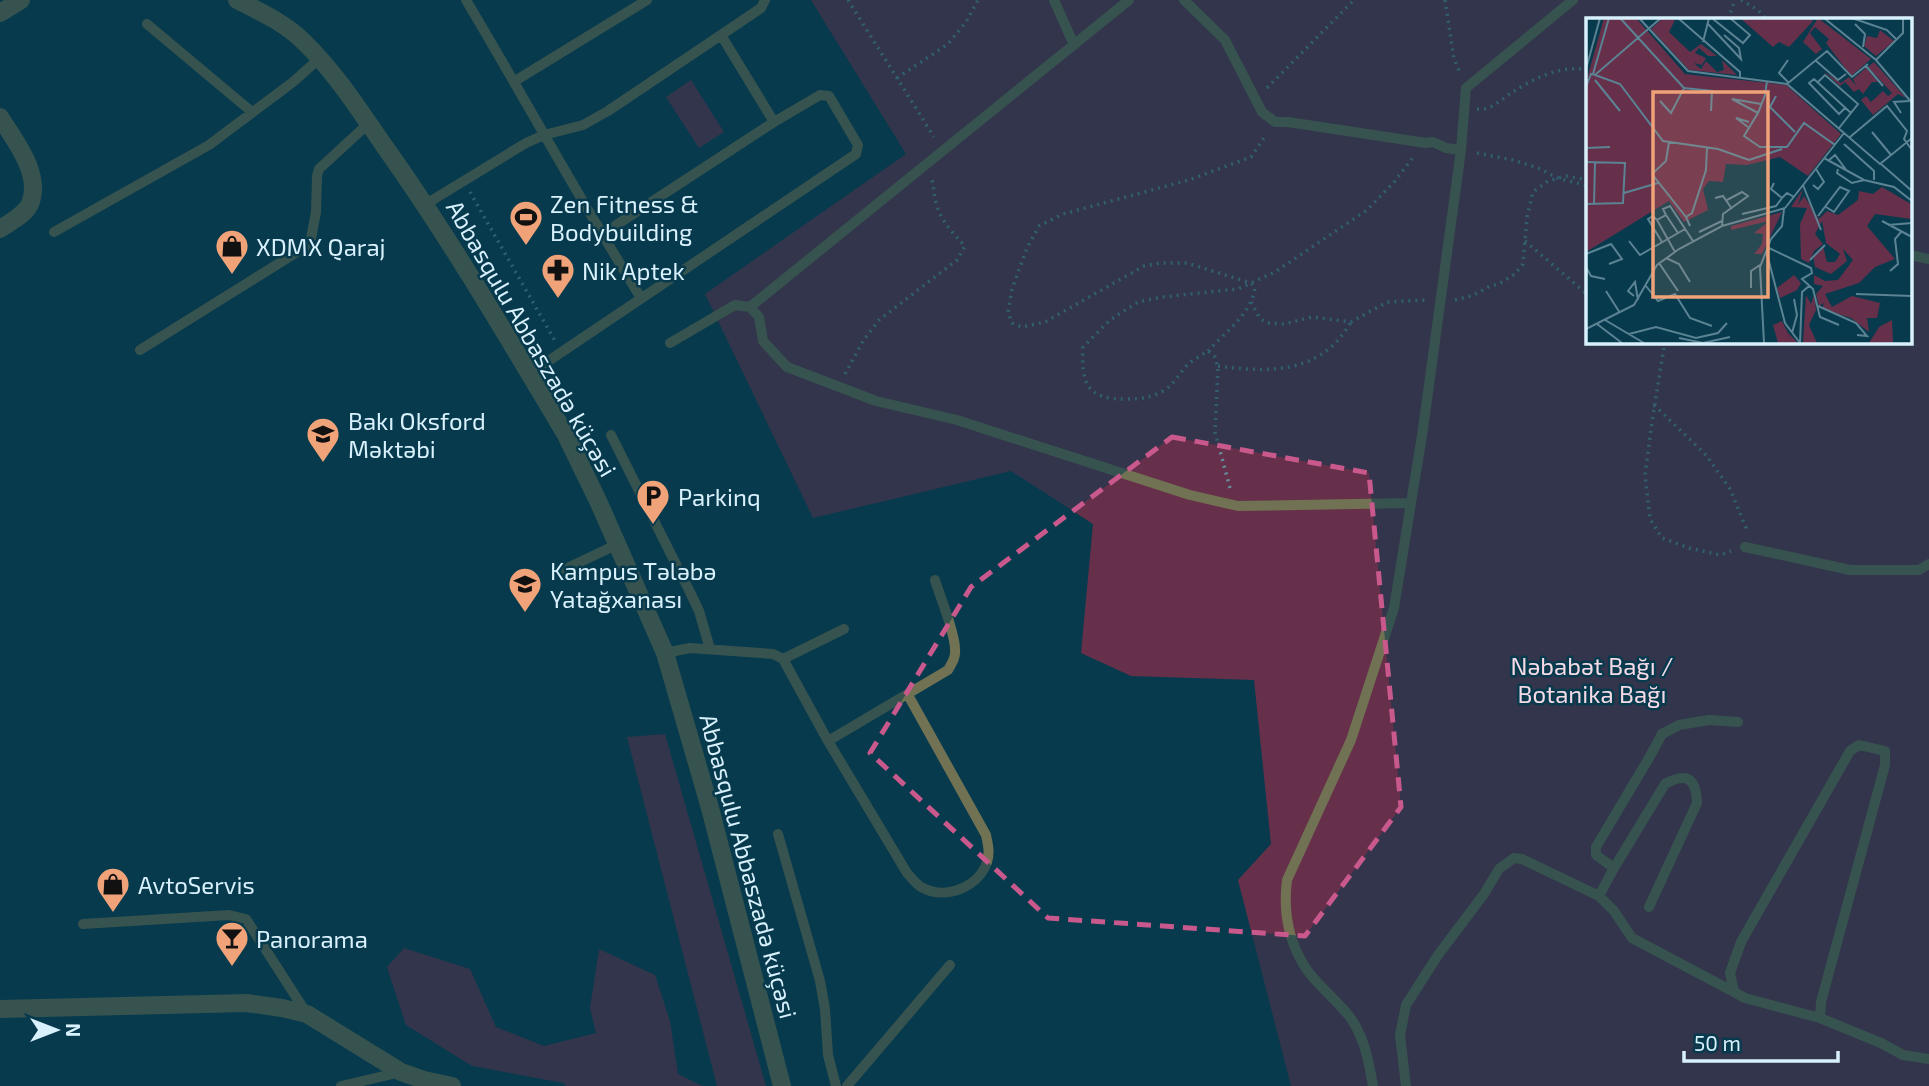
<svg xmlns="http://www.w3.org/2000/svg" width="1929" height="1086" viewBox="0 0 1929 1086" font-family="'Exo 2',sans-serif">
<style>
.green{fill:#66304b;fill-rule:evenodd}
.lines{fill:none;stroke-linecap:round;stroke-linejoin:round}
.path{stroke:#668d9c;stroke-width:3.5;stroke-dasharray:2 5;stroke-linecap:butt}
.service{stroke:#717253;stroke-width:10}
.minor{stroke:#717253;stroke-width:18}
.tertiary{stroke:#717253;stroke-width:18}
.marked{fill:none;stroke:#c9598c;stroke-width:5;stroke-dasharray:14 9;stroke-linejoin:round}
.labels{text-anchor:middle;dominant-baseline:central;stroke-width:5;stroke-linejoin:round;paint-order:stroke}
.poi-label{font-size:24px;fill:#d9f1fd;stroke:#073a4d;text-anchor:start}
.street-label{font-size:24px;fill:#d9f1fd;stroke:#073a4d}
.park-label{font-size:24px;fill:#f6dbe7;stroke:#073a4d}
.inset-road{fill:none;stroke:#5b8393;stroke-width:2}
.view{fill:#f0a378;fill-opacity:0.15;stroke:#f0a378;stroke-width:3.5}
.inset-edge{fill:none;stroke:#d9f1fd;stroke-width:3.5}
</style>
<rect width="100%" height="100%" fill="#073a4d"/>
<path class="green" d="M811,0H1929V1086H1291L1238,880L1271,844L1254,680L1131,676L1081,653L1093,524L1011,471L813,518L705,294L906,154ZM1588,19H1910V341H1588Z
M691,80L724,132L699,148L666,97Z
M665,734L766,1086H717L627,737Z
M404,948L470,969L496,1027L544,1046L596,1033L590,1008L599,949L655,975L670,1021L678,1074L702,1086H566L563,1083L472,1066L406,1025L387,967Z"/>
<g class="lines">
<path class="path" d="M848,0L934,137
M1445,0L1454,59L1460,73
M1741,0L1758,10L1766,19
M1728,19L1735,0
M897,78L948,44L966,22L978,0
M1267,88L1354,0
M1477,109C1491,111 1500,100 1511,93C1533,79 1561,64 1588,70
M1477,153L1513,160L1541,169L1557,178L1588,186
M470,192L555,341
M1525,241L1588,295
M1455,300L1474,295L1490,286L1499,284L1515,274L1523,264L1527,217L1533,192L1548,181L1566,176L1588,180
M1251,302L1259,317L1266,323L1284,324L1312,317L1351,322L1387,302L1427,300
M1665,341L1652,422L1645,475L1650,519L1662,538L1689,548L1720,555L1731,551
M1208,351C1225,332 1252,314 1255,287L1251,283L1187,263H1160L1144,266L1045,322L1022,327L1012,323L1008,312L1012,289L1027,248L1039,226L1063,214L1189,180L1251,157L1266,135
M1218,366C1271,373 1321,374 1351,322
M845,374L863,341L879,320L957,260L965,246C952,232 941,221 936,203C934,195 934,188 932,180
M1654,405L1706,455L1730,489L1746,528L1745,533
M1230,488L1215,432L1218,368L1215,357L1208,351C1202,355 1195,359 1189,363C1180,372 1174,385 1163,391C1150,398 1140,399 1126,399C1086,400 1081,382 1083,347L1110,320L1138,302L1162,297L1238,289L1275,272L1367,210L1395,181L1414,156"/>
<path class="service" d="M466,0C525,99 580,200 641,298
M1054,0L1074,45
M1184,0L1225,40L1262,112L1275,122H1288L1426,143L1433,142L1446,148L1461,150
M147,24L252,112
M721,35L761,8L765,0
M515,81L647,0
M426,204L526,143L544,135L583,125L608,111L721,35L774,122L601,235
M54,232L209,145L293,82L320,58
M1910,255L1929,259
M750,307L1129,0
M670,343L735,305L750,307L759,317L763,341L787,367L876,401L957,420L1190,495L1238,506L1411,503
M140,350L310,244L316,212L317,176L319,169L369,123
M529,374L856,154L858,145L829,96L820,95L774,122
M611,435L690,592L699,611L710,649
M1745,547L1850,570H1919L1929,564
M559,572L618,544
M665,653L690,648L773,654L783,659L828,741L907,873C912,878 916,885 923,888C946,900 979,887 987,862C990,853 988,844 986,835L908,695
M783,659L844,629
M828,741L948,670C952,663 956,657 955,649C955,632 940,597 935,580
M778,834L820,981L825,1009L828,1055L836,1086
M1614,868L1596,855V847L1649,758L1662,734L1679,725L1709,720L1738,722
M1599,896L1614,868L1665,784C1687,772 1696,778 1697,803L1649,907
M83,924L229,915L246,919L307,1014
M1820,1018L1821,1002L1885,765V751L1859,745L1850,751L1741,942L1730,973L1734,992L1745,998L1820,1018L1881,1043L1903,1055L1929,1059
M341,1086L401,1072
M847,1086L950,965
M1373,1086C1369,1063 1365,1040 1352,1020C1339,1001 1318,987 1305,967C1288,940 1283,911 1287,880L1351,740L1394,608L1423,429L1461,150L1466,88L1573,0
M1406,1086L1400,1035L1406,1005L1438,955L1484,894L1499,869L1514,858L1522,859L1599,896L1614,911L1632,938L1734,992"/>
<path class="minor" d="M0,13L21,0
M0,117C15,141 42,174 30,204C25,215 10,222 0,229
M0,1009L247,1003L282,1008L307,1014L401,1072L424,1080L452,1086"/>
<path class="tertiary" d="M237,0C261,12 285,23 304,42C335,72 360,111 385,147C451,240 508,338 566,435L599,503L665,653L710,808L782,1086"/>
</g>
<path d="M0 0H1929V1086H0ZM1172,437L1369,473L1401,807L1305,936L1048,918L870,753L971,587Z" fill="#073a4d" fill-opacity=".55" fill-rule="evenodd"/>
<path class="marked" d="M1172,437L1369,473L1401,807L1305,936L1048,918L870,753L971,587Z"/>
<defs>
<symbol id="stadium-pin" viewBox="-11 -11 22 30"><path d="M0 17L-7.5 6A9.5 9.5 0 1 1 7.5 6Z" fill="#f0a378" stroke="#073a4d"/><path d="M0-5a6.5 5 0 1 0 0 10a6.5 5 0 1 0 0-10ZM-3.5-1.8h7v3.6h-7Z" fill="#111"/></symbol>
<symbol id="shop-pin" viewBox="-11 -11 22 30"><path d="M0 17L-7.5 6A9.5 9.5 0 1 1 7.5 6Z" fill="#f0a378" stroke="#073a4d"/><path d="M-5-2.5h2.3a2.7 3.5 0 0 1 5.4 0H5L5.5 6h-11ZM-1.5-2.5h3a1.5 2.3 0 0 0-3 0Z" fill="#111"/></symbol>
<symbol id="pharmacy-pin" viewBox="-11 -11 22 30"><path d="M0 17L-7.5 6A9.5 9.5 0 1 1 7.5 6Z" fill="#f0a378" stroke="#073a4d"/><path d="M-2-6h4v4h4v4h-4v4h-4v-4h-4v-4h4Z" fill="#111"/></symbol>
<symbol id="school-pin" viewBox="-11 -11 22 30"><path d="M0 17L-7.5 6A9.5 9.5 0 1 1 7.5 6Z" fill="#f0a378" stroke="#073a4d"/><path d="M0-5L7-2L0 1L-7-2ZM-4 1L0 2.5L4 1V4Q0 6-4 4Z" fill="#111"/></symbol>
<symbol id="parking-pin" viewBox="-11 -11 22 30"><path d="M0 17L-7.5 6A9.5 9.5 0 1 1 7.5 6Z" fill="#f0a378" stroke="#073a4d"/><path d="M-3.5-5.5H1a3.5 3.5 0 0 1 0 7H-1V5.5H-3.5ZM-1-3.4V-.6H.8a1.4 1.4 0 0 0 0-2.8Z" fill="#111"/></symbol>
<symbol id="bar-pin" viewBox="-11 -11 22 30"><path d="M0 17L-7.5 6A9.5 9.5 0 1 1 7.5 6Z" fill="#f0a378" stroke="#073a4d"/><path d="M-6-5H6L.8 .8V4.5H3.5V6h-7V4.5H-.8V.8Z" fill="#111"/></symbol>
</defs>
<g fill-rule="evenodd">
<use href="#stadium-pin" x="507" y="198" width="38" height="52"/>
<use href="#shop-pin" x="213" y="227" width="38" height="52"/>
<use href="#pharmacy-pin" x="539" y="251" width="38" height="52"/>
<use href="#school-pin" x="304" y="415" width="38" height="52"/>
<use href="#parking-pin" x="634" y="477" width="38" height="52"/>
<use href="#school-pin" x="506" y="565" width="38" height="52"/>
<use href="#shop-pin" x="94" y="865" width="38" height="52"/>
<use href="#bar-pin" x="213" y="919" width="38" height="52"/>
</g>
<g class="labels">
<g class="poi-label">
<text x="550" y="203">Zen Fitness &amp;<tspan x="550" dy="28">Bodybuilding</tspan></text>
<text x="256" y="246">XDMX Qaraj</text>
<text x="582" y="270">Nik Aptek</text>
<text x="348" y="420">Bakı Oksford<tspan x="348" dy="28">Məktəbi</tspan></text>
<text x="678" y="496">Parkinq</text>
<text x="550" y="570">Kampus Tələbə<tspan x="550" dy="28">Yatağxanası</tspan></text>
<text x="138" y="884">AvtoServis</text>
<text x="256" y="938">Panorama</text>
</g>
<g class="street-label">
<text transform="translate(532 338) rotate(60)">Abbasqulu Abbaszadə küçəsi</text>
<text transform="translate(749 866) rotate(75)">Abbasqulu Abbaszadə küçəsi</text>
</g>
<g class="park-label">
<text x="1592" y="665">Nəbabət Bağı /<tspan x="1592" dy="28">Botanika Bağı</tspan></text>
</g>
</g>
<g transform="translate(1586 18)">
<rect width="326" height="326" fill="#073a4d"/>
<path d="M18,0H50L99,56L200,67L255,116L222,158L194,139L161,147L140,146L137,164L123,163L117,171L122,192L98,204L83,183L0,234V64ZM77,0L89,2L83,14L104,34L115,26L131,38H122L113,30L109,35L120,40L116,47L108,45L115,51L120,43L131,54L138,52L136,42L151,57L103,52L65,11ZM154,0H224L227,3L203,29L193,24L187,29ZM232,0L285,41L265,58L240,25L243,21L229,9L224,15L236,31L230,36L217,24ZM294,12L308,23L290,38L278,28L281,18L291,20ZM288,44L320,80L312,76L287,97L275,82L280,78L285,84L297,73L302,78L306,75L282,49ZM280,50L292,64H286L277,76L273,71L268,74L259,64L254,68L237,53L255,65L263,59L270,68L267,61ZM296,169L325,186V201L289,196L281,208L309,241L289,249L273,265L239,276L246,289L266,278L294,285L291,300H281L283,314L265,300L236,291L238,285L233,288L230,276L237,268L228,266V257L239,263L252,262L267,242L257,231L261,243L245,256L229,249L227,237L237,228L241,244H249L254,236L240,225L236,203L229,216L237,226L228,233L223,245L215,241L214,206L221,190L205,189L217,171L212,187L218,178L233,201L241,193L252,197L272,182L273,173L287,176ZM196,194L176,236H168L176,226L177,216L168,215L183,203L145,212V208ZM208,257L215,265L211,272L194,280L191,270ZM220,277L225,286L228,277L230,292L223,307L231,325H217ZM306,302L307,325H283L293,309ZM196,303L202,315L212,325H192L187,307Z" fill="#66304b"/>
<path class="inset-road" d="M34,0L98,70M53,0L102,53L201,66L294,146L326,120M92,0L154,54V60M238,0L290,42L326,85M266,0L301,12L311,22M127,1L157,25L164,17L144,0M122,6L155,41L153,30L138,17M269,6L279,16L277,29M117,24L123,0M229,42L252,62L260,56M290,42L317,15V0M280,48L297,68M0,51L14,0M7,56L23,0M9,57L34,66L77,123L132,131L163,142L196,131M9,62L34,93M202,64L193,55L202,42M232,64L239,57L272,86L253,110M201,66L241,33L266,59L282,46M0,69L5,56L9,57L75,0M190,78L184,89L209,114M74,83L85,95L98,70L126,73L125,93M175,86L146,81L172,95L179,77L181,63M259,90L253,96L223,65L228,61L265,95M172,95L158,118L174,129H201L218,105L249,127M315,95L308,84L323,83M162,109L150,100L163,104M286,114L305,137M264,119L301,88L321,113L318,121L326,132M83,124L80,143L66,156L100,199M258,126L288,153V162M0,130L24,129M238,140L278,162L308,169L326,183M242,143L249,137L261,153M0,144L39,145L37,185L0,186M295,146L326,173M252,151L251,155L266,165L278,162M188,165L185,171L196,180L201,175L208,179M217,167L235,212M227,167L232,171L238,164L230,151M38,175L72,165M129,180L137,178L146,191M8,186L9,145M156,196L190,188L196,180M80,197L77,191L84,188L107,223M232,198L254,169L263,173L248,194L240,189M71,202L67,198L62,201L76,224M296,203L326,219M302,207L326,205M104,208L100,199L106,195L120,152L121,129M136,208L137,196L162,178L156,174L141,182M113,214L136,203M43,223L54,237L99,211M183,230L225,250L226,255L216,261L227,271L234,299L253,307M89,234L71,202L80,197L92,215M0,236L25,226L36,241L23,246M181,236L199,305L214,325M80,240L93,246L104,264M224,242L239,227M73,245L92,273M0,249L5,258L19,261M304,253L312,246L309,221L315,214M60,268L72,283L89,276L104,300L126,308M165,270V253L174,247M20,273L34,295M270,276L326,278M48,278L42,273L49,264L52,282M232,288L270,305L281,318L271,317M19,302L58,325M11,306L36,325M0,311L48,287L71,247L93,231L136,208L199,190L258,115M206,315L211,297L208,281M43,316L70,309L110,320L132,315L141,305M93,320L117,325L144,319M178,325L174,249L185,221L196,208L198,191M214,325L216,274L223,268"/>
<path class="view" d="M67,74H182V279H67Z"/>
<rect width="326" height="326" class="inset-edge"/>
</g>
<g transform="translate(56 1030) rotate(90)" stroke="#073a4d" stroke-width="5" paint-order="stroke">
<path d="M0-5L12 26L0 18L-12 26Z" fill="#d9f1fd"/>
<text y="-10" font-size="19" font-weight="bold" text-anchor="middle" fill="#d9f1fd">N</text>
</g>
<path d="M1684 1051v10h154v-10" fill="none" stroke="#d9f1fd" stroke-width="3.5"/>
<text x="1694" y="1051" font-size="21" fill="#d9f1fd" stroke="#073a4d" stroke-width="5" paint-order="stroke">50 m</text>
</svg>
